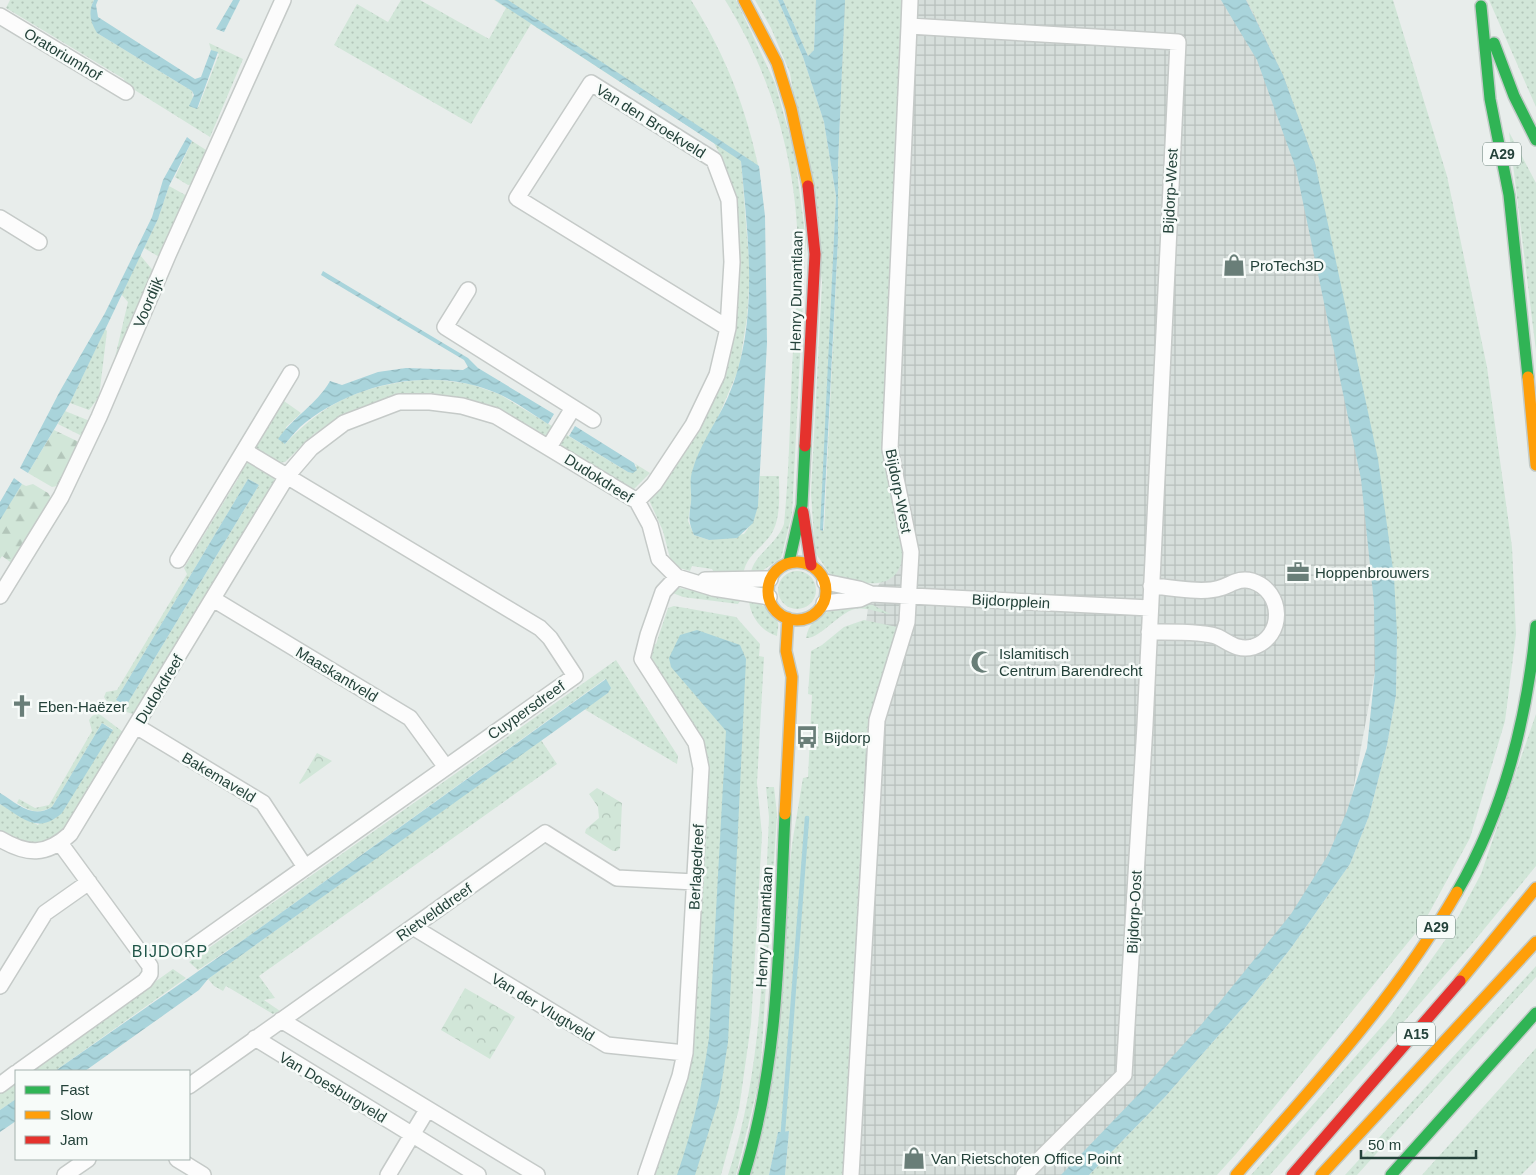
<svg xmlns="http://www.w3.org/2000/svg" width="1536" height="1175" viewBox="0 0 1536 1175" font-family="Arial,sans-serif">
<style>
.industrial{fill:url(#industrial-grid)}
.grass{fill:url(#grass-dots);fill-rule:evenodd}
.forest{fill:url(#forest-firs)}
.park{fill:url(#park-crowns)}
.water{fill:url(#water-waves)}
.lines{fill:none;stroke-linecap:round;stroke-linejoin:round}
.stream{stroke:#a9d4db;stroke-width:4.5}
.street-casing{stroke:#c5cac8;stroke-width:18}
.fast-casing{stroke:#c3cbc8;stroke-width:14}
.slow-casing{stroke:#c3cbc8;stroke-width:14}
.jam-casing{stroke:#c3cbc8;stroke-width:14}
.street{stroke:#fcfcfc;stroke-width:15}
.fast{stroke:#30b455;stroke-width:11}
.slow{stroke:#ff9f0a;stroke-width:11}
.jam{stroke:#e5322d;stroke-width:11}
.labels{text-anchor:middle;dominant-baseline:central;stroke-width:5;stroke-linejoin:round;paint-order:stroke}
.shield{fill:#f7fbf9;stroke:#637a73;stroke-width:1}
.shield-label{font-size:14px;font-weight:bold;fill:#24423a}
.street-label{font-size:15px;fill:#24423a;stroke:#f7fbf9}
.poi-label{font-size:15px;fill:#24423a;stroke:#f7fbf9;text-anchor:start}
.neighbourhood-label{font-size:16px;letter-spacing:1px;fill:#1f5548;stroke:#f7fbf9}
</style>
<defs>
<pattern id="industrial-grid" width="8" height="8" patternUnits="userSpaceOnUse" patternTransform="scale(1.25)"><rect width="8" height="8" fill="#d6dedb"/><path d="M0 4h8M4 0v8" fill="none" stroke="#b8c0bd"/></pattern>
<pattern id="grass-dots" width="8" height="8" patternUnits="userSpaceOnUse" patternTransform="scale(1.25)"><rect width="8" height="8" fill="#d1e6d8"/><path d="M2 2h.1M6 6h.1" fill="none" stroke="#b3c6ba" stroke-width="1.8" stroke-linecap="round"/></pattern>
<pattern id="forest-firs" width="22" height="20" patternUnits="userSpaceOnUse" patternTransform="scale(1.25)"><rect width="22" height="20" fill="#d1e6d8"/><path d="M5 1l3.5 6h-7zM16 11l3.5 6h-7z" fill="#b3c6ba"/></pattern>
<pattern id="park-crowns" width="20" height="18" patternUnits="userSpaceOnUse" patternTransform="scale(1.25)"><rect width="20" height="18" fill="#d1e6d8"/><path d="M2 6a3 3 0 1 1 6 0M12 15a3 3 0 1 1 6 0" fill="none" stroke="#b3c6ba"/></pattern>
<pattern id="water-waves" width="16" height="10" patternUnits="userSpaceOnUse" patternTransform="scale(1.25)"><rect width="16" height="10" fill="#a9d4db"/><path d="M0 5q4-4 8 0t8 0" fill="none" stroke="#91b7bd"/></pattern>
</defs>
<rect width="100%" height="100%" fill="#e8edeb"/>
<path class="industrial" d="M807,0H1296L1337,90L1381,639L1348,818L1290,932L1071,1175H815L831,872L869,601L885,574L862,102Z"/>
<path class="grass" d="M10,0H94L92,4L97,33L192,91L194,108H198L219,54L211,50L209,43L243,59L210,137L125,84L124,79L6,8Z
M401,0H420L489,39L506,8L494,0H691C727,58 746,107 760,174L741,161L750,272L747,318L739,368L717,420L691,502L688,521L694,535L709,540L744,534C759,516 759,498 760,476H779C779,493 781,515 773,531C764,548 745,554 743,576L715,574L712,569L692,566L690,571L672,566L663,531L649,500L692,436L718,389L734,218L724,162L714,143L531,24L471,124L334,45L357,4L388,22Z
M725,0H736L775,83L794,151L806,240L792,514L781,558L759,573L751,572C755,554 777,544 784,524C789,473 790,421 792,369C794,330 798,291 798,252C797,163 772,75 725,0Z
M755,0H778L803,57L824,122L836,196L821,531L824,530L838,239V164L845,0H905L882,449L903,551C901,596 860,583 831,576L815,552L811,493L822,282L790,73L771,28Z
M783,0H816L814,50L808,56Z
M1247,0H1393L1447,176L1487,367L1512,547L1516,634L1505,721L1470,838L1423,924L1236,1154L1217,1175H1089L1165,1097L1252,997L1291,948L1350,864L1369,816L1387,745L1396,695L1397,634L1337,273L1315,163L1283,75Z
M1489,0H1536V107Z
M1509,132L1536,183V351Z
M192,141L206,150L195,184L188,185L175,177Z
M169,186L189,197L161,258L144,248L158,219Z
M140,255L155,273L113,366L128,302L121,294Z
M105,329L107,331L99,397L89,410L70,403Z
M432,379L470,384L499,394L628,472L637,466L634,463L650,473L632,491L470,401L434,395L391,397L346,413L314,434L285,462L275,463L258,453L253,446L261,428L267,429L284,401L301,413L286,427L285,444C328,398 370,383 432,379Z
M65,411L90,421L82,436L58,424Z
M246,462C258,463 269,472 277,480L136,715C126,712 109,707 104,697L106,692L117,690L187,574L184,568L239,477L238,470ZM248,479L259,485L126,706L116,700Z
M778 590a19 19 0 1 1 38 0a19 19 0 1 1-38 0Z
M679,588L742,598L738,604L683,597L670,592Z
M749,599C760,602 774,612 778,623C779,627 777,632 777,636C761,632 749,614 749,599Z
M864,604L873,605L890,614C878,613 868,607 855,609C838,613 820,639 806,638C811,610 841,607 864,604Z
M674,606L736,617L760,644L759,656L764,657L757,783L762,835L751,1024L739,1109L721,1175H652L685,1078L705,762L648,654L651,642L656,644L668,608Z
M864,620L897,627V635L867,729L843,1175H785L789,1131L778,1132L769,1175H751L793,838L803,778L808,777L812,695L808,694L811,651L822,645L844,627Z
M616,660L678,756L677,764L584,709L608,693L605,679L246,938L198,970L189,962Z
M98,713L123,732L62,832C40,849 23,845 0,831V804L38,825L113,729L102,723L52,807C37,815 30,811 17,803L19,799L35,808L49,805L92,731L89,720L92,716Z
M1536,714V866L1471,945L1270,1175H1251L1391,1016L1448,936L1481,874Z
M541,740L557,764L259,976L275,998L264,1000L280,1011L273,1014L226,986L223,991L214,986L208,979Z
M766,787H774L777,814L760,1077L736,1175H728C766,1061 763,936 769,817Z
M1536,966V977L1357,1175H1345Z
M173,969L186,978L55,1071H30Z
M1536,1048V1160L1521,1175H1422Z
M16,1081V1099L0,1110V1092Z"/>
<path class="forest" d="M54,430L79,442L57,486L52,487L28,473Z
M22,484L26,486L33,484L48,493L51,498L13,564L2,556L0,559V519Z"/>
<path class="park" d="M317,753L332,761L300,784L299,783Z
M597,788L622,803L620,848L617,851H613L585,833L586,829L599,818L598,807L589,794Z
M465,988L515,1017L490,1059L441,1030Z"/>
<path class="water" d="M94,0H98L96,5L98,17L195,79L201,77L211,50L218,52L197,109L189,106L194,95L192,91L97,33C90,22 88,12 94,0Z
M233,0H240L224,32L216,29Z
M495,0H508L759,166L765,216L767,343L758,506L753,523L737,538L709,540L694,535C688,521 689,517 691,502C692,493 689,482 692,472C699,445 717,422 728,397C760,323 748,239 741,161Z
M778,0H783L808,56L814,50L816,0H845L838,164V239L823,531L820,530L836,196L824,122L803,57Z
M1221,0H1246L1283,75L1315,163L1378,459L1394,577L1397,634L1396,695L1387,745L1369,816L1350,864L1291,948L1252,997L1165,1097L1089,1175H1061L1135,1098L1201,1025L1291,914L1328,855L1347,811L1367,748L1375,671L1374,603L1361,479L1296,169L1257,60Z
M187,137L192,141L169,186L158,219L70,403L28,473L20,468L60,391L105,313L152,217L163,180Z
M323,271L468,358L478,368L554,414L548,424C532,414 516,402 499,394C437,366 359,381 306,422C298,428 292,436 285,444L278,439C293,417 317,404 330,381L342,385L378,372L406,368L463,370L468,367L464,360L321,275Z
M575,426L634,463L637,470L633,473L628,472L569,436Z
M14,478L22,484L0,520V502Z
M248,479L259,485L126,706L116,700Z
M697,630L740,645L746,659L728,1042L719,1099L695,1175H677C693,1130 702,1085 709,1038L726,731L671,667L669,658L680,635Z
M606,679L611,688L608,693L208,979L199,990L85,1071H55L246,938Z
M102,723L113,730L62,813C37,835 23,818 0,804V793C18,804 32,819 52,807Z
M16,1099V1121L0,1132V1110Z
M789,1131L785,1175H769L778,1132Z"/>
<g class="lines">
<path class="stream" d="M783,1131L807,818"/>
<defs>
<path id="street" d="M0,16L126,92
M909,26L910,0
M0,218L39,242
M468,290L445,327L593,420
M549,447L573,408
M637,501L654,484L693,425L717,375L728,328L732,262L729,200L714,160L591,83L517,198L728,328
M178,560L291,373
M705,580L770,579
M825,582L859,589L871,594L1150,608
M0,596L61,497L99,417L168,255L283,0
M213,599L410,718L445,766
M824,603L860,599L871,594
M1149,632C1164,632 1206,631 1218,637C1230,643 1238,651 1253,647C1285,637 1284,591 1252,581C1239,577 1231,585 1220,588C1203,594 1169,587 1151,586
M136,726L263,803L305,867
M0,839C27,855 46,856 70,834L287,476L311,448L344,423L399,402H430L462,406L496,416L637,501L650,525L659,559L677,577L713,588L769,597
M413,927L607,1045L685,1053
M190,949L575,676L550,638L540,628L245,451
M0,986L45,913L89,882
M281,1020L537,1175
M255,1038L478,1175
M19,1071L145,981L150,974V966L60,843
M0,1085L16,1073
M189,1086L545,833L617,878L695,882
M177,1159L203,1175
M65,1175L88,1159
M388,1175L427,1110
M646,1175L680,1076L685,1053L701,768L696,743L642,659L648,635L663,592L677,577
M851,1175L877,720L907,622L911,552L890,449L909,26L1178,42L1145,725L1124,1075L1024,1175"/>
<path id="fast" d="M1481,6L1490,99L1509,195L1528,377
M1494,43L1514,96L1536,140
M789,562L802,505L805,446
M1457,892C1504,811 1527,719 1536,626
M744,1175C780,1059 779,935 785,814
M1391,1175L1536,1013"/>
<path id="slow" d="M744,0L777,63L791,108L808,186
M1528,377L1536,465
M768 591a29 29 0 1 1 58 0a29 29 0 1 1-58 0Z
M785,814L792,677L786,651L788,618
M1460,981L1536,888
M1236,1175C1315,1085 1397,996 1457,892
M1321,1175L1536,942"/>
<path id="jam" d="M805,446L815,254L808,186
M803,512L811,565
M1292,1175L1460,981"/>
</defs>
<use href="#street" class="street-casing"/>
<use href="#fast" class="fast-casing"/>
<use href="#slow" class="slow-casing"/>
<use href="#jam" class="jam-casing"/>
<use href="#street" class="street"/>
<use href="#fast" class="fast"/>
<use href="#slow" class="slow"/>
<use href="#jam" class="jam"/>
</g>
<defs>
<symbol id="shop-bare" viewBox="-9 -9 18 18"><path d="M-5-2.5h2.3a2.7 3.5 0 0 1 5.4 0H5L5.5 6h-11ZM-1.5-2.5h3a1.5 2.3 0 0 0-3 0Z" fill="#697e78" stroke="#f7fbf9" stroke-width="2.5" paint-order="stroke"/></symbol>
<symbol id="office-bare" viewBox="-9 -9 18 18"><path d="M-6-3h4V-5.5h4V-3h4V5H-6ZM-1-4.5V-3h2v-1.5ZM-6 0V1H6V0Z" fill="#697e78" stroke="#f7fbf9" stroke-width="2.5" paint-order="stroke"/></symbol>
<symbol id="mosque-bare" viewBox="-9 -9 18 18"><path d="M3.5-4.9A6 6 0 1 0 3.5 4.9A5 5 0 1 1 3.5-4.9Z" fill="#697e78" stroke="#f7fbf9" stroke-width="2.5" paint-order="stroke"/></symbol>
<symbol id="church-bare" viewBox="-9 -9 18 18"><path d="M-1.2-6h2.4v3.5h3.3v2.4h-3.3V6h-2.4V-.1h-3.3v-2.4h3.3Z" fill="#697e78" stroke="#f7fbf9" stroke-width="2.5" paint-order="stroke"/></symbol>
<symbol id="bus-bare" viewBox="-9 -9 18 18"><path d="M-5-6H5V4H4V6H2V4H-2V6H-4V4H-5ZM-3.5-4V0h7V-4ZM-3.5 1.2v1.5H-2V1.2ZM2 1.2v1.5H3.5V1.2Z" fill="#697e78" stroke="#f7fbf9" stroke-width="2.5" paint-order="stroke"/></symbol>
</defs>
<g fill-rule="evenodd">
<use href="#shop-bare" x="1218" y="249" width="32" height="32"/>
<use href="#office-bare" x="1282" y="556" width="32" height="32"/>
<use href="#mosque-bare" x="966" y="646" width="32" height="32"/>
<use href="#church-bare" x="6" y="690" width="32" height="32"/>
<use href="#bus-bare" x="791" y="721" width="32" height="32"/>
<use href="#shop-bare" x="898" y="1142" width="32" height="32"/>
</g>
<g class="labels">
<g class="shield">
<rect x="1483" y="142.5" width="38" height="23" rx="4"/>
<rect x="1417" y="915.5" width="38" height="23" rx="4"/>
<rect x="1397" y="1022.5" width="38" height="23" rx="4"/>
</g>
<g class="shield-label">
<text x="1502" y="154">A29</text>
<text x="1436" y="927">A29</text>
<text x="1416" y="1034">A15</text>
</g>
<g class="street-label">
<text transform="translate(63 54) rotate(31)">Oratoriumhof</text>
<text transform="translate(651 121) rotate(32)">Van den Broekveld</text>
<text transform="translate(1170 191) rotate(-87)">Bijdorp-West</text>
<text transform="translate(796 291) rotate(-89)">Henry Dunantlaan</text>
<text transform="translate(148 302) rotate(-67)">Voordijk</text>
<text transform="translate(599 478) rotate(32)">Dudokdreef</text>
<text transform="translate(899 491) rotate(79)">Bijdorp-West</text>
<text transform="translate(1011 601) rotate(3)">Bijdorpplein</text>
<text transform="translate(337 674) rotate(31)">Maaskantveld</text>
<text transform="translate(159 689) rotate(-59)">Dudokdreef</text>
<text transform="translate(526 710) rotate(-35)">Cuypersdreef</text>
<text transform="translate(219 777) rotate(31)">Bakemaveld</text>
<text transform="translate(696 867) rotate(-87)">Berlagedreef</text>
<text transform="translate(434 912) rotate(-35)">Rietvelddreef</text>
<text transform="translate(1134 912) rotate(-87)">Bijdorp-Oost</text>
<text transform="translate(764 927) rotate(-87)">Henry Dunantlaan</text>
<text transform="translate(543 1007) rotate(31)">Van der Vlugtveld</text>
<text transform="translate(333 1087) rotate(31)">Van Doesburgveld</text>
</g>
<g class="poi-label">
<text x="1250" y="265">ProTech3D</text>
<text x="1315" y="572">Hoppenbrouwers</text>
<text x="999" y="653">Islamitisch<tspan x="999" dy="17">Centrum Barendrecht</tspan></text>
<text x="38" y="706">Eben-Haëzer</text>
<text x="824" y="737">Bijdorp</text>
<text x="931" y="1158">Van Rietschoten Office Point</text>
</g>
<g class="neighbourhood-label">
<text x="170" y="951">BIJDORP</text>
</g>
</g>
<rect x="15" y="1070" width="175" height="90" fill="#f7fbf9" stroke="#a3b1ad"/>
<rect x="25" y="1086" width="25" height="8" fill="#30b455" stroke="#a3b1ad"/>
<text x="60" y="1095" font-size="15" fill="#24423a">Fast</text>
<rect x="25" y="1111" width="25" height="8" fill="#ff9f0a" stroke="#a3b1ad"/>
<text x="60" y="1120" font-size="15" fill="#24423a">Slow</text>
<rect x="25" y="1136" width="25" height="8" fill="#e5322d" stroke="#a3b1ad"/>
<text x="60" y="1145" font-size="15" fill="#24423a">Jam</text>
<path d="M1361 1150v8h115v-8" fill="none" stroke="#24423a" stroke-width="2.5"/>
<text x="1368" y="1150" font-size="15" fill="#24423a" stroke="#f7fbf9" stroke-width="4" paint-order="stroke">50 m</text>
</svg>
